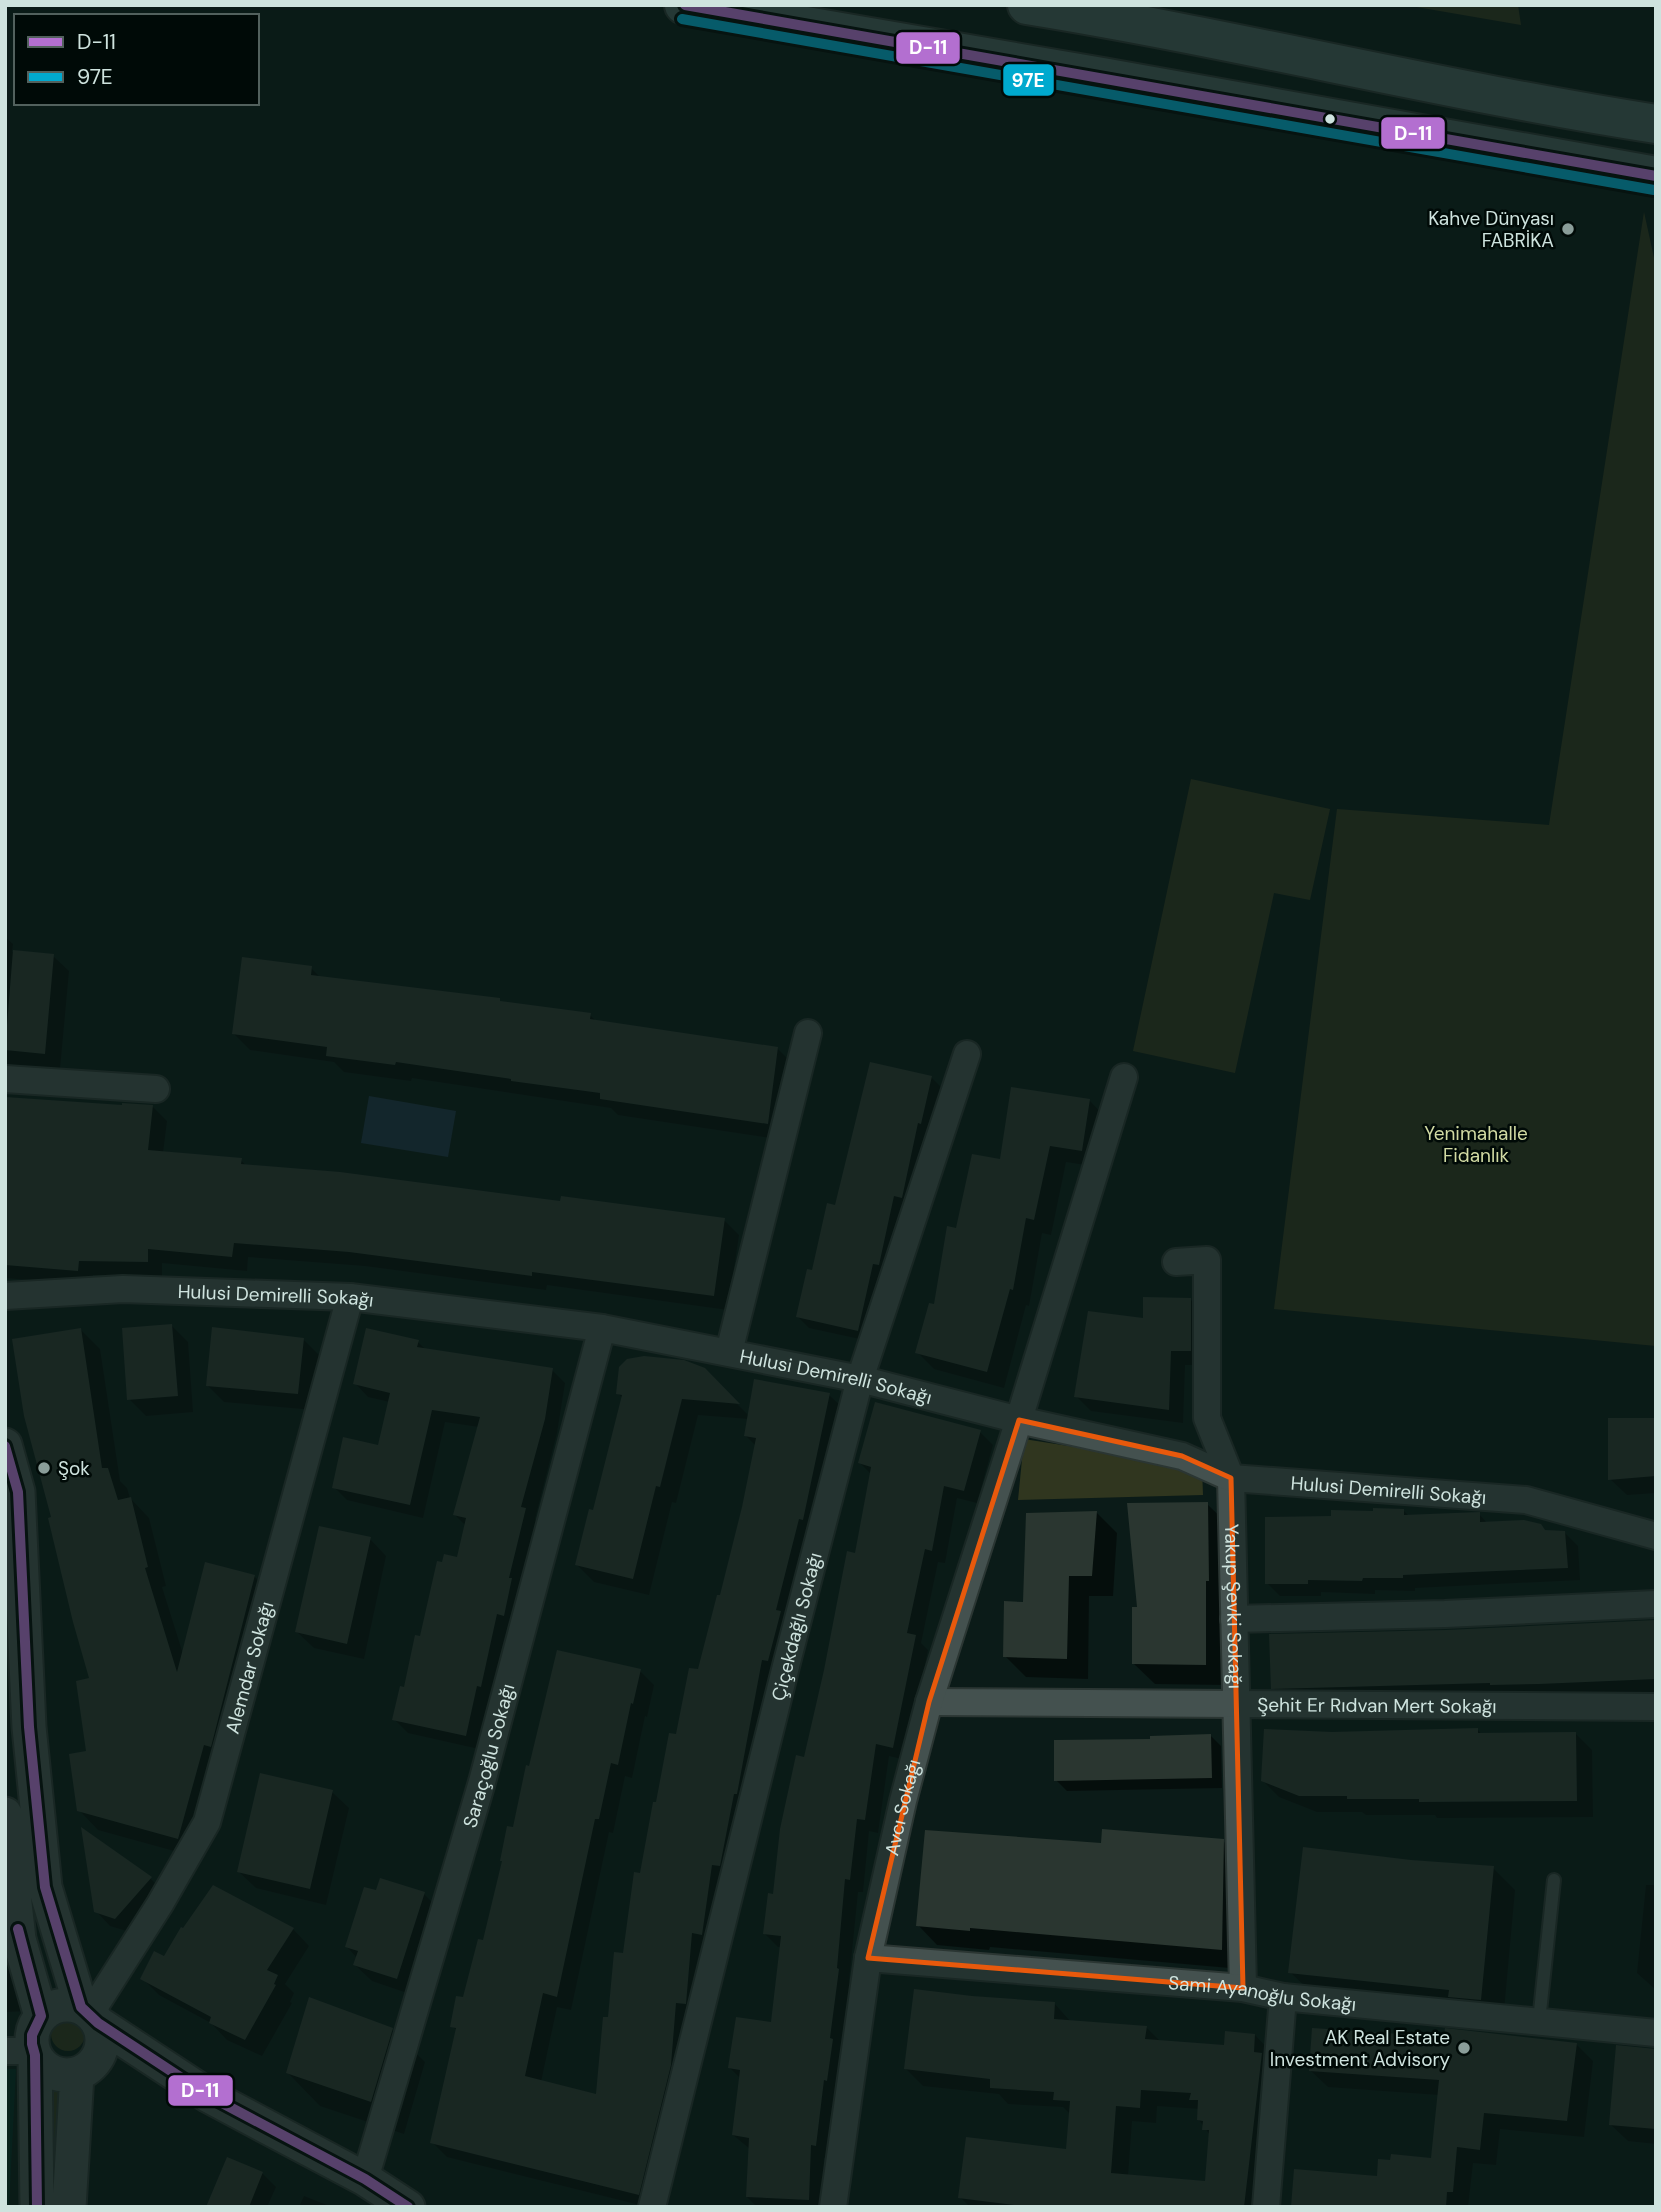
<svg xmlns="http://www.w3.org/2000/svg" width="1661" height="2212" viewBox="0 0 1661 2212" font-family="'DM Sans',sans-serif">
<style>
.built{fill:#042923}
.green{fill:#30361f}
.water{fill:#1e3445}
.shadow{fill:#0007;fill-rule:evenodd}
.building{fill:#2a3630;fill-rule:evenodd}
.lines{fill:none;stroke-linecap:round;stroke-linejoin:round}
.service-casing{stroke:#2b3633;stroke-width:16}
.minor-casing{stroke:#2b3633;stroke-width:30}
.tertiary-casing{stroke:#2b3633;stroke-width:37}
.primary-casing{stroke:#2b3633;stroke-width:42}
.service{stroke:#44514f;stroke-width:12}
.minor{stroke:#44514f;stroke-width:26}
.tertiary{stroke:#44514f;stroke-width:33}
.primary{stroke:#465c5a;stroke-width:38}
.bus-1-casing{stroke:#000a07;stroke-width:16}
.bus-2-casing{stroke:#000a07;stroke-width:16}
.bus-1{stroke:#b36fd0;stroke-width:10}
.bus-2{stroke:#00a9ce;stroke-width:10}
.marked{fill:none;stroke:#e8590c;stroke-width:5;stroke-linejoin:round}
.bus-dot{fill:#cee3de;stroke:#000a07;stroke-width:2.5}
.poi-dot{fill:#8a9d99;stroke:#000a07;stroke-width:2.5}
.labels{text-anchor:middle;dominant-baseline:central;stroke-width:5;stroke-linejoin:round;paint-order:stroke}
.poi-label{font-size:19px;fill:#cee3de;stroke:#000a07;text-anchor:end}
.park-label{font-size:19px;fill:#d1daa3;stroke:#000a07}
.street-label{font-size:19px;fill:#cee3de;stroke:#000a07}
.line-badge{stroke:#000a07;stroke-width:2.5}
.badge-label{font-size:19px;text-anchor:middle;font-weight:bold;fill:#fff}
</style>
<rect width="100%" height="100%" fill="#0b1b18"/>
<path class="built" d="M5,2069H16L9,2207H5Z"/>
<path class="green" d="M1405,5H1518L1521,25Z
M1644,212L1656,267V1346L1274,1309L1337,809L1549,825Z
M1191,779L1330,809L1310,900L1274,893L1235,1073L1133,1051Z
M1024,1439L1202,1467L1203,1495L1018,1500Z
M51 2034a17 17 0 1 1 34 0a17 17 0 1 1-34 0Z
M52,2079L65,2081L56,2205L52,2204Z"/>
<path class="water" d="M369,1096L456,1111L448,1157L361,1143Z"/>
<path class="shadow" d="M5,937L13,944L12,952L53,956L69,971L60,1069L5,1064Z
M311,968L321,978L499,1000L502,1003L590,1015L597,1022L777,1048L794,1065L784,1140L618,1115L611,1108L412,1078L411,1081L344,1072L334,1062L250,1050L234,1034Z
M931,1077L942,1088L932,1133L869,1341L809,1328L798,1317L836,1207Z
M1090,1101L1106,1118L1099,1167L1066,1162L1051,1235L1042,1233L1029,1306L1026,1305L1004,1388L934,1369L917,1352L935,1306L958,1230L1001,1161Z
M5,1103L152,1106L167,1121L163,1153L241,1160L247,1167L724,1220L739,1235L728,1310L547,1285L546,1290L365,1266L248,1257L247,1271L162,1263V1276L93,1275L92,1285L5,1278Z
M1191,1300L1205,1315V1365H1185L1183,1423L1091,1411L1076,1396L1145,1320Z
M171,1325L188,1342L193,1412L146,1416L129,1399Z
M81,1330L100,1349L120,1481L127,1488L130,1498L149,1518L166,1586L162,1587L183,1654L254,1576L273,1595L196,1857L98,1830L79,1810L88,1753L91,1679L53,1518Z
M303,1339L320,1356L314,1410L224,1402L207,1385Z
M418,1342L427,1351L552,1370L565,1383L557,1433L535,1519L538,1523L494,1699L490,1698L479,1749L408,1733L394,1719L421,1638L459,1559L466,1526L455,1515L479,1427L445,1422L423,1518L347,1500L334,1487L379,1447L390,1402L368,1397L355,1383Z
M704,1370L749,1416L829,1395L844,1409L648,2207L447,2157L432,2142L457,2031L452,2026L464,1999L485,1942L530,1768L640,1671L654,1685L647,1717L645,1716L632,1778L625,1776L613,1833L609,1832L571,2010L557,2007L541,2082L597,2097L609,2019L658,1805L722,1598L756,1446L746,1436L749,1419L698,1415L676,1503L672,1502L649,1595L594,1582L577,1565L595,1512L623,1399L618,1393Z
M1656,1420V1493L1627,1495L1610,1479Z
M980,1432L993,1445L977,1503L957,1498L945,1563L938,1562L921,1643L928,1650L906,1760L889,1756L878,1833L869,1831L863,1892H858L849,1981L852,1984L829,2158H824L822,2207H757L747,2197L750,2149L733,2135L740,2078L730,2068L772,2024L782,1947H778L765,1934L805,1759L856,1555L871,1474L860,1463Z
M1207,1504L1228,1524L1226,1685L1155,1684L1134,1664L1138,1608Z
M1404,1511L1409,1516L1479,1514L1488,1524L1565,1533L1578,1546L1580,1580L1415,1588V1591L1375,1590V1594L1321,1592V1596H1280L1267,1583L1333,1518Z
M1096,1512L1117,1533L1113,1596H1089L1088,1679L1026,1677L1005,1656L1024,1603Z
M370,1539L386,1556L364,1659L314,1648L297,1632Z
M1656,1621V1696L1290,1705L1273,1688L1446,1631Z
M1478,1730L1482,1735L1575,1733L1592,1750L1593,1817L1437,1818L1435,1815H1366L1362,1812H1317L1279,1797L1262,1780Z
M1210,1735L1221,1746L1222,1788L1067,1791L1056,1780L1151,1741Z
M332,1792L349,1808L326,1905L256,1888L239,1872Z
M83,1831L151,1879L165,1893L130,1932L110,1926L96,1911Z
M1223,1841L1243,1860L1241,1969L990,1947L989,1950L937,1945L918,1925L1103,1845Z
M1411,1862L1493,1868L1515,1890L1503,2022L1313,1994L1290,1972Z
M5,1878L29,2011L5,2012Z
M1646,1885H1656V1990L1637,1973Z
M377,1893L424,1894L441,1911L413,1995L372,1981L355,1965L357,1958L347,1947Z
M293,1929L309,1946L285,1984L294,1993L290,2002L292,2003L262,2056L227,2040L211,2023L159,1995L142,1978L165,1958L183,1931Z
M1054,2003L1071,2022L1146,2027L1161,2042L1226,2047L1255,2035L1271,2052L1263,2207H970L960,2197L1068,2151L1071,2115L1063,2107L1008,2104L999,2094L923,2086L906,2069ZM1157,2106L1200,2109L1199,2120L1210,2135L1206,2183L1128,2176L1132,2121L1156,2123Z
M392,2030L425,2062L404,2134L320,2106L288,2073Z
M1576,2044L1593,2061L1584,2137L1500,2129L1496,2165L1473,2163L1468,2207H1293L1432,2160L1439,2095L1328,2087L1311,2071Z
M1656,2049V2144L1628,2141L1611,2125Z
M262,2173L276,2187L267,2207H208Z
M304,2196L332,2207H299Z"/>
<path class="building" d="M13,950L54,954L45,1054L5,1050Z
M242,957L312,966L311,975L500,998V1001L591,1013L590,1019L778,1047L768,1124L600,1099V1093L511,1081V1079L396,1062L395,1065L326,1056L327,1047L232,1034Z
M870,1062L932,1076L921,1124L918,1123L902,1198L894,1196L879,1265L873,1264L858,1331L796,1317L807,1269L812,1270L827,1203L835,1205Z
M1011,1087L1090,1099L1082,1151L1050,1146L1034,1220L1026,1218L1013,1290L1010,1289L987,1372L915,1353L929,1303L934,1304L947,1226L956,1228L972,1154L1000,1159Z
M5,1097L122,1105V1103L153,1105L148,1150L242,1158L241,1164L340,1172L560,1201L561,1196L725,1218L714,1296L532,1272V1276L349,1252L234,1243L232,1257L148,1249V1262L79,1261L78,1271L5,1265Z
M1143,1297L1191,1298V1351H1171L1169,1410L1074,1397L1088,1311L1143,1318Z
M172,1324L178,1396L127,1400L122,1328Z
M212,1327L304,1338L298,1394L206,1386Z
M81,1328L102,1468H108L118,1500L131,1497L148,1567L145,1568L177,1672L205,1562L255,1575L211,1747L204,1745L178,1839L77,1811L69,1754L86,1751L76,1681L89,1678L73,1622L48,1518L51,1517L24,1416L12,1339Z
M366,1328L419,1340L417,1347L553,1368L545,1419L521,1507L526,1508L509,1578H512L504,1616L497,1614L481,1687L477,1686L466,1736L392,1720L400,1686L404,1687L415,1635L420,1636L437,1561L442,1562L444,1554L457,1557L466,1518L453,1515L480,1417L432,1410L410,1505L332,1488L343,1437L378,1445L390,1393L353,1384Z
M644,1356L684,1360L705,1368L740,1404L682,1399L660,1487L656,1486L633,1579L575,1565L589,1509L593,1510L622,1395L616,1394L619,1367L627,1359Z
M754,1379L830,1393L803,1520L799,1519L776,1610L781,1611L768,1661L762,1660L737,1794H734L720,1866L712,1865L702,1935L692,1933L686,2004L676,2003L671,2065L639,2195L430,2143L456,2028L450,2027L456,1996L463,1997L478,1939L483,1940L502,1861H500L507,1826L513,1827L526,1765L529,1766L557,1650L641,1669L633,1704L631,1703L618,1765L611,1763L599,1819H595L557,1997L543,1993L525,2076L596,2094L603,2017H608L614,1952L623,1953L634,1872L640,1873L653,1802H656L669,1733L676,1734L689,1668L698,1669L717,1595H720L742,1507L756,1438L744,1436Z
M875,1402L981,1430L964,1491L944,1486L932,1551L925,1549L907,1633L916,1635L893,1748L876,1744L865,1820L857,1819L850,1880L845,1879L837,1968L839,1969L830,2038L833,2039L827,2081L824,2080L816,2146L811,2145L809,2200L746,2197L749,2138L732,2135L740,2070L728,2068L736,2017L771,2022L781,1936L763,1934L768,1893L773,1894L780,1829L796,1755L804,1757L824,1670L847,1551L855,1553L871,1467L858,1463Z
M1608,1418H1656V1476L1608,1480Z
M1208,1502L1209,1581H1206V1665L1132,1664V1607H1137L1127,1503Z
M1373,1508L1404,1509V1515L1480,1512V1522L1524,1520L1541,1524L1545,1530L1565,1531L1568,1568L1403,1575V1578H1363L1362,1581L1308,1580V1584H1265V1517L1331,1516V1510L1373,1511Z
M1097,1511L1092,1576H1069L1067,1659L1003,1657L1004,1601L1023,1602L1026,1513Z
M319,1526L371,1537L347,1644L295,1632Z
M1656,1620V1679L1539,1684L1490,1685V1683L1271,1689L1269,1634L1446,1630Z
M1478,1728V1733L1576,1732L1577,1801L1419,1802V1799H1347V1796H1299L1261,1781L1264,1729L1332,1732Z
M1211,1734L1212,1778L1054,1781V1740L1150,1739V1736Z
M260,1773L333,1790L310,1889L237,1872Z
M81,1827L152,1877L115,1919L94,1912Z
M1102,1829L1224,1839L1222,1950L970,1928V1931L916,1926L925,1830L1101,1843Z
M1303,1847L1411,1860L1494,1866L1481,2000L1448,1997L1449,1990L1288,1973Z
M380,1878L425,1892L397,1979L353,1965L358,1951L345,1947L364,1887L376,1890Z
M213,1885L294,1928L267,1970L278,1975L274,1984L276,1985L245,2040L209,2023L211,2017L140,1979L154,1951L164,1956L181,1927L183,1928Z
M914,1989L972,1996L1055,2002L1054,2019L1147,2026L1145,2039L1224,2045L1225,2031L1255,2034L1254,2052L1262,2053L1244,2207H1031L958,2198L966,2137L1066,2149L1070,2101L1053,2100L1054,2092L990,2088V2079L904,2069ZM1141,2090L1191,2093L1189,2100H1198L1197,2120L1203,2121L1202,2130H1209L1205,2181L1111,2173L1116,2106L1140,2108Z
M309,1997L393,2028L371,2102L286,2073Z
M1312,2028L1444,2037L1445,2028L1577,2043L1567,2121L1484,2113L1480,2150L1457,2147L1453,2192H1447L1446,2207H1291L1294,2169L1377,2176L1378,2159L1390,2160L1391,2154L1431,2158L1439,2080L1309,2071Z
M1616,2045L1656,2049V2129L1609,2125Z
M227,2157L263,2172L249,2207H206Z"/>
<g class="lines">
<defs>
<path id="service" d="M1539,2021L1554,1880"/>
<g id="minor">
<path d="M5,1079L156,1089"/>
<path id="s1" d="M1176,1262L1207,1260V1418L1231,1478L1243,1988"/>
<path id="s2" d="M5,1296L123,1289L350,1297L602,1328L860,1379L1019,1420L1182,1456L1231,1478L1526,1500L1656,1536"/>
<path d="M729,1352L808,1033"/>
<path d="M1234,1619L1445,1614L1656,1604"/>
<path id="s3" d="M929,1702L1656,1707"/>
<path id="s4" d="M868,1958L1243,1988L1283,1997L1656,2033"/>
<path id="s5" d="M90,2014L160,1904L207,1822L350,1297"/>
<path d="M5,2051H33"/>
<path id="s6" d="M365,2179L482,1782L602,1328"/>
<path id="s7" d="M652,2207L787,1662L860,1379L967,1054"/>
<path id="s8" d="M833,2207L868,1958L903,1801L929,1702L1012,1442L1124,1077"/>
<path d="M1266,2207L1283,1997"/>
</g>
<path id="tertiary" d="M5,1445L18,1492L29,1727L45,1887L81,2007
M5,1814L19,1939L41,2016
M32 2040a35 35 0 1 1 70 0a35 35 0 1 1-70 0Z
M98,2023L209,2096L365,2179L408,2207
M35,2055L37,2207
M69,2207L77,2074"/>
<path id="primary" d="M684,5L1102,77L1656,176
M1027,5C1237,39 1445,91 1656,124"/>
</defs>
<use href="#service" class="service-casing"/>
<use href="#minor" class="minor-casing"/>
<use href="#tertiary" class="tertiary-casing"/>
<use href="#primary" class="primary-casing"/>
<use href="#service" class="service"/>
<use href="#minor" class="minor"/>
<use href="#tertiary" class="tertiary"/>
<use href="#primary" class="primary"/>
<defs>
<path id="bus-1" d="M685,5L1656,176
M5,1446L18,1492L29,1727L45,1887L81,2007L98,2023L209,2096L365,2179L408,2207
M18,1929L41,2016L32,2035V2044L35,2055L37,2207"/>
<path id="bus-2" d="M682,19L1654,190"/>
</defs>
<use href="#bus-1" class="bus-1-casing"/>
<use href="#bus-2" class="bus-2-casing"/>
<use href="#bus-1" class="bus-1"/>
<use href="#bus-2" class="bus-2"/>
</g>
<path d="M0 0H1661V2212H0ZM1019,1420L1182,1456L1231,1478L1243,1988L868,1958L929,1702Z" fill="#0b1b18" fill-opacity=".55" fill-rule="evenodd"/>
<path class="marked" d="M1019,1420L1182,1456L1231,1478L1243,1988L868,1958L929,1702Z"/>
<circle class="bus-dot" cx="1330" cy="119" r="6"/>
<g class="poi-dot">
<circle cx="1568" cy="229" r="7"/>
<circle cx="44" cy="1468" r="7"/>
<circle cx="1464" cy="2048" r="7"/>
</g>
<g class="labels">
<g class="poi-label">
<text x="1554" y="218">Kahve Dünyası<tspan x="1554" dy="22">FABRİKA</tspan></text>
<text x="58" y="1468" text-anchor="start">Şok</text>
<text x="1450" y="2037">AK Real Estate<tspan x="1450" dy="22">Investment Advisory</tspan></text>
</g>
<g class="park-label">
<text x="1476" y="1133">Yenimahalle<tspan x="1476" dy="22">Fidanlık</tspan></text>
</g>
<g class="street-label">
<text stroke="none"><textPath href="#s2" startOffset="271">Hulusi Demirelli Sokağı</textPath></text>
<text stroke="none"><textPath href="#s2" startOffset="838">Hulusi Demirelli Sokağı</textPath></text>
<text stroke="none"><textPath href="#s2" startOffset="1405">Hulusi Demirelli Sokağı</textPath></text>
<text stroke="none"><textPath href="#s1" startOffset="382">Yakup Şevki Sokağı</textPath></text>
<text stroke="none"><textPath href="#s7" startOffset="598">Çiçekdağlı Sokağı</textPath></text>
<text stroke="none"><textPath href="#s5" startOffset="385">Alemdar Sokağı</textPath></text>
<text stroke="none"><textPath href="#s3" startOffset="448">Şehit Er Rıdvan Mert Sokağı</textPath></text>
<text stroke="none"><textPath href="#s6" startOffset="441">Saraçoğlu Sokağı</textPath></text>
<text stroke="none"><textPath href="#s8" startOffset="406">Avcı Sokağı</textPath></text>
<text stroke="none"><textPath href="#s4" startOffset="396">Sami Ayanoğlu Sokağı</textPath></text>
</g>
</g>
<g class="line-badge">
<rect x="895" y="31" width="66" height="34" rx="7" fill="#b36fd0"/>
<rect x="1002" y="63" width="53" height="34" rx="7" fill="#00a9ce"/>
<rect x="1380" y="116" width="66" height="34" rx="7" fill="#b36fd0"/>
<rect x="167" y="2074" width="67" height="33" rx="7" fill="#b36fd0"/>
</g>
<g class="badge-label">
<text x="928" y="54">D-11</text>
<text x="1028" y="87">97E</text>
<text x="1413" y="140">D-11</text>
<text x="200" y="2097">D-11</text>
</g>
<rect width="1661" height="2212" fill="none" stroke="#cee3de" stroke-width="14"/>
<rect x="14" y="14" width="245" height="91" fill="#000a07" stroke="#52615d" stroke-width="2"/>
<rect x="28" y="37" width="35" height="10" fill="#b36fd0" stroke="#52615d" stroke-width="2"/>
<text x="77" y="49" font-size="21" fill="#cee3de">D-11</text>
<rect x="28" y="72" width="35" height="10" fill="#00a9ce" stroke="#52615d" stroke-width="2"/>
<text x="77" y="84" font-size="21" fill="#cee3de">97E</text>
</svg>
